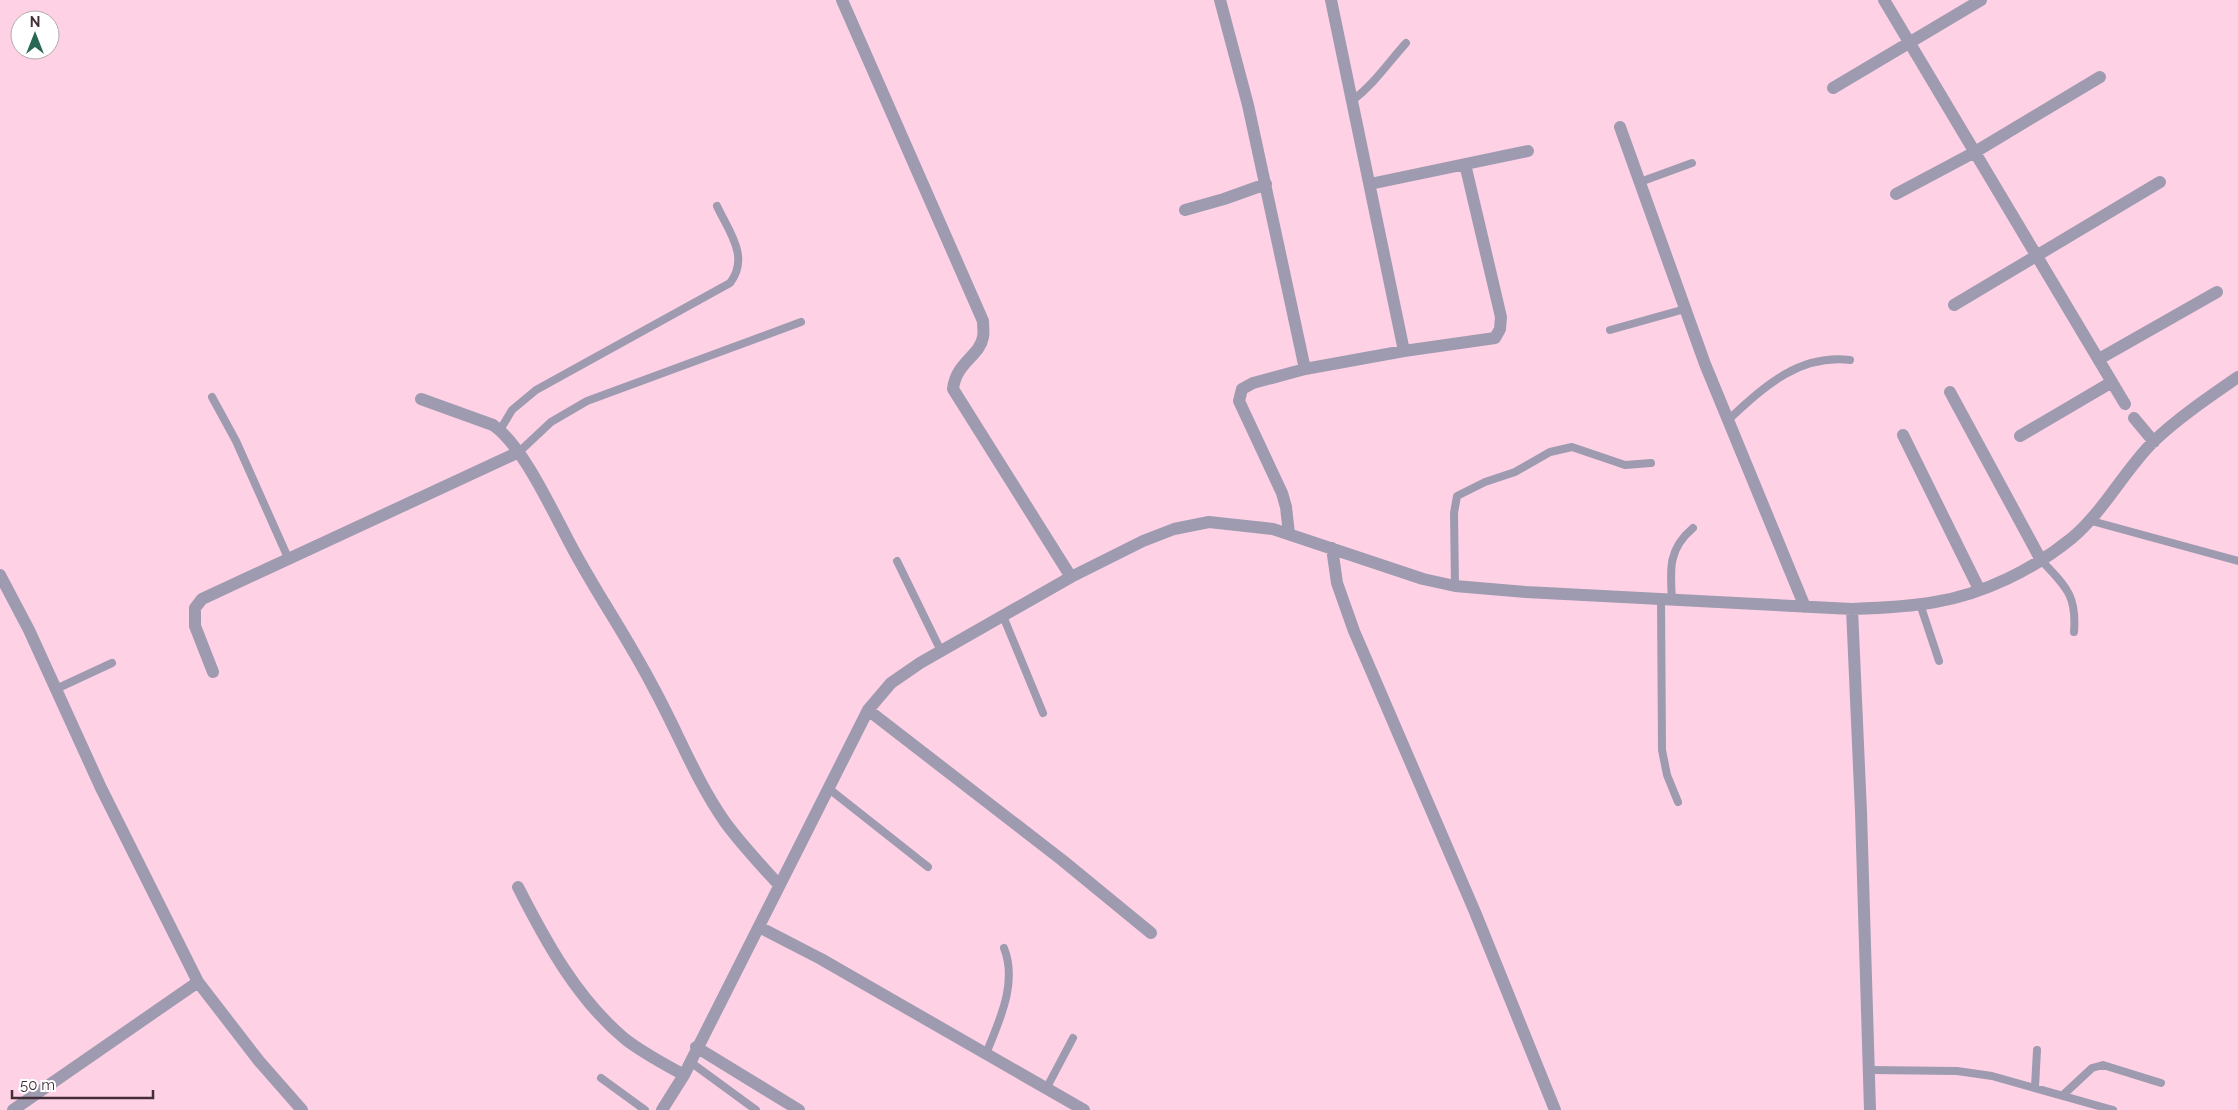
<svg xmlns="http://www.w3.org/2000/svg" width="2238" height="1110" viewBox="0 0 2238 1110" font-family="Raleway,sans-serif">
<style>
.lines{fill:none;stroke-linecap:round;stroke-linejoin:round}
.service{stroke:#9e9bb1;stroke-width:8}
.minor{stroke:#9e9bb1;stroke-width:12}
</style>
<rect width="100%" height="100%" fill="#ffd1e5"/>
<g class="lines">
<path class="service" d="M1353,100C1374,84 1388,63 1406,43
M1640,182L1692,163
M1610,330L1685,309
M212,397L236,441L289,560
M1728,420C1764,387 1798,354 1850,360
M500,430L512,410L536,390L730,283C750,257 729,232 717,206
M519,452L551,422L587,401L801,322
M2088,520L2238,561
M2041,560C2065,586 2077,594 2074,632
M897,561L941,651
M1455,586L1454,513L1457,496L1485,482L1515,472L1550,452L1572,447L1625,465L1651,463
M1661,599L1662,750L1667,775L1678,802
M1672,600C1670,569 1668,549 1693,528
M1920,604L1939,661
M1003,616L1043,713
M56,689L112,663
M828,788L928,867
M986,1054C999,1021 1018,983 1004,948
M689,1061L756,1110
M1870,1070L1957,1071L1992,1076L2113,1110
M601,1078L645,1110
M2035,1087L2037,1050
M1046,1089L1073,1038
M2063,1095L2092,1068L2103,1065L2161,1083"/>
<path class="minor" d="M842,0L983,321C983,326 984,332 983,337C980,356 956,362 953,389L1071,577
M1220,0L1248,105L1305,369
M1884,0L2125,404
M1833,88L1981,0
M1620,127L1705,364L1805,607
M1370,184L1528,151
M1896,194L1975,152L2100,77
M1185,210L1224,199L1266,184
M1954,305L2160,182
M1404,351L1495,338L1500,329L1501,317L1465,164
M2099,359L2217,292
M1950,392L2041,560
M421,399L493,425C524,446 555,517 574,551C599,597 628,639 652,685C677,730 695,779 725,822C741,844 760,864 779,885
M2134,418L2154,442
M1903,435L1979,589
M2020,436L2112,382
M1289,534L1286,507L1282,493L1239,401L1242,389L1253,383L1305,369L1404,351L1331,0
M1332,548L1337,583L1354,631L1475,912L1555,1110
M0,575L29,630L101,788L198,982L259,1061L302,1110
M1852,609L1861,812L1870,1110
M213,672L195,626V608L202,599L519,452
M868,710L1062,860L1151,933
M518,887C546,942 577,999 625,1039C643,1053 664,1064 684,1075
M759,927L821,959L1084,1110
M696,1047L799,1110
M13,1110L198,982
M662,1110L684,1075L868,710L891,683L920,663L1071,577L1143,541L1174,529L1209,522L1273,529L1423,579L1455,586L1526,592L1852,609C1880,608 1908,607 1935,602C1984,594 2034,569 2072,538C2104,511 2124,471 2153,442C2178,418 2209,397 2238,377"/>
</g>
<g transform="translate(35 35)"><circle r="24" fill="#ffffff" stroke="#b4abaf"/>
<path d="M0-4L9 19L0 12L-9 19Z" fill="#286754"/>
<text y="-8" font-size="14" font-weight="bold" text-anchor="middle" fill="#432e37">N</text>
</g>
<path d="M12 1090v8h141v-8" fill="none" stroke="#432e37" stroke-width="2.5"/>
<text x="20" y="1090" font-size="15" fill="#432e37" stroke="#ffffff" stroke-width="4" paint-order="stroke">50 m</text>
</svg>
